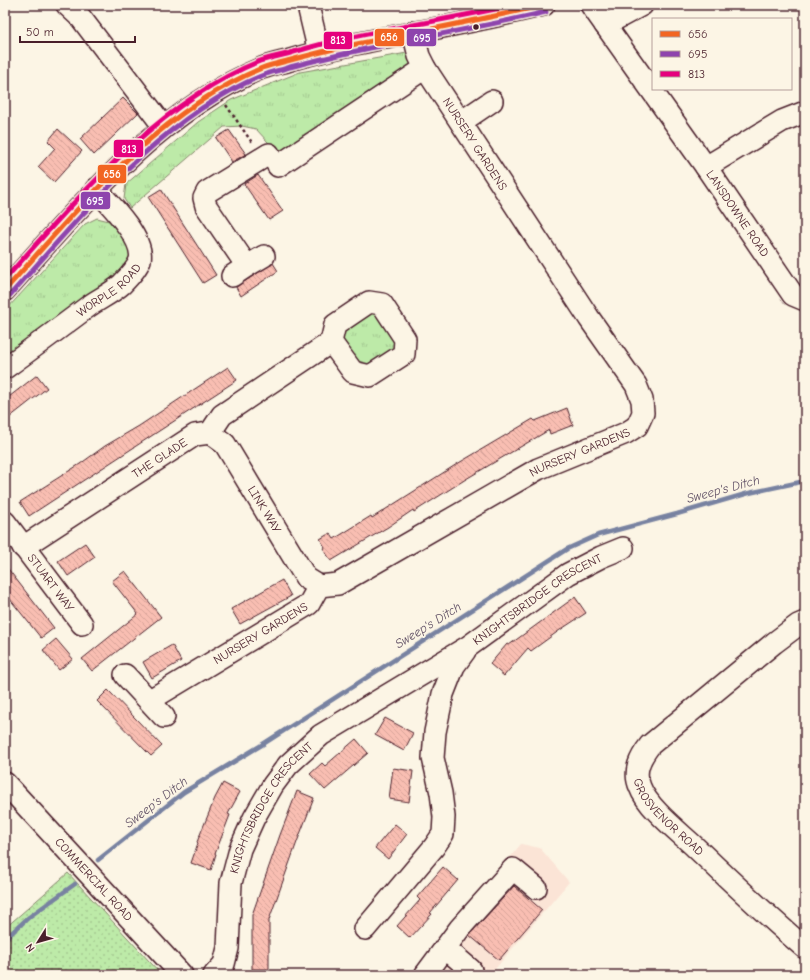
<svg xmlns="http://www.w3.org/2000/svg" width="810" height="980" viewBox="0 0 810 980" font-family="'Comic Neue',sans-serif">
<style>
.built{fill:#fbe4d6}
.grass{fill:url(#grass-tufts);stroke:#84846a}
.park{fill:url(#park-dots);stroke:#84846a}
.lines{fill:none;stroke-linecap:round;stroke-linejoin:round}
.stream{stroke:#7882a1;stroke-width:4.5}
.building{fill:url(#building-back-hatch);stroke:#4a1f2b}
.minor-casing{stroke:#4a1f2b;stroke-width:24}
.path{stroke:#4a1f2b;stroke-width:2.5;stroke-dasharray:3 3;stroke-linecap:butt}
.minor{stroke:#fcf5e5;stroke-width:21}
.bus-1-casing{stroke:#fcf5e5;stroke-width:8}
.bus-2-casing{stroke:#fcf5e5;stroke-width:8}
.bus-3-casing{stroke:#fcf5e5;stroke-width:8}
.bus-1{stroke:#f26522;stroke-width:5}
.bus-2{stroke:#8e44ad;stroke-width:5}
.bus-3{stroke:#e5007d;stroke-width:5}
.bus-dot{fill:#4a1f2b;stroke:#fcf5e5;stroke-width:1.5}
.labels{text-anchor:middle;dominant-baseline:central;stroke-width:3.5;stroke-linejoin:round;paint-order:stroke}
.street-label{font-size:12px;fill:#4a1f2b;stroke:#fcf5e5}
.water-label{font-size:13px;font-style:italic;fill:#615166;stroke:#fcf5e5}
.line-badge{stroke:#fcf5e5;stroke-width:1.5}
.badge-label{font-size:11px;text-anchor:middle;font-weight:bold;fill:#fff}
</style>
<defs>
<pattern id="grass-tufts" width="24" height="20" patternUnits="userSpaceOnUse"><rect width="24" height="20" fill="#bdeaa8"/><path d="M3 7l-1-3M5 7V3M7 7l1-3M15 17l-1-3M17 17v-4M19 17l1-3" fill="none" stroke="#a4c891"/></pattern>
<pattern id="park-dots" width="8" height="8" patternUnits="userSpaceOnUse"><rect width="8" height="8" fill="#bdeaa8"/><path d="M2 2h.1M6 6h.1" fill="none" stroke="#a4c891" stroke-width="1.8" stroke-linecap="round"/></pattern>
<pattern id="building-back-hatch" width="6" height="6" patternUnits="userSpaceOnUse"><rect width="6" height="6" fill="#f9beb2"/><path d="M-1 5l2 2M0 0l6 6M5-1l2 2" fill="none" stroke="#d7a399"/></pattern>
</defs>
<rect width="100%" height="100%" fill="#fcf5e5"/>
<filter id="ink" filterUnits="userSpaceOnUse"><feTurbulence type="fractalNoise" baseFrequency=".025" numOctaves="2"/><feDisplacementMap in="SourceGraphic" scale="8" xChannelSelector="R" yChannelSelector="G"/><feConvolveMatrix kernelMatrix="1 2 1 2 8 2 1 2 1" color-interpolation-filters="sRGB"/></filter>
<g filter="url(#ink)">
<path class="built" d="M521,844L540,848L569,882L490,975H413Z"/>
<path class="grass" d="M407,53L412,66L279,154L256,129L242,126L224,127L130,208L124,199L126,184L198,122L231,100L300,72Z
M97,218L109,221L132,249L127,272L5,365V311L85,224Z
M366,311L382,314L398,339L394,353L370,369L355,364L339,341V331Z"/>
<path class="park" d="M68,873L162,975H5V928Z"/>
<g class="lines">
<path class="stream" d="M98,860L184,792L260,746L567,549L598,535L677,514L749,493L805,481
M5,939L29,917L75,884"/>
</g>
<path class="building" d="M123,98L138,113L94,155L80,139Z
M58,129L82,151L54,182L38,167L55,148L48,141Z
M229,130L246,154L232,162L216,138Z
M258,175L283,211L269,220L244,184Z
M161,189L216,275L203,283L148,197Z
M273,263L278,271L241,296L236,287Z
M228,367L237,380L29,516L20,502L80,464L105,446L139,426Z
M37,375L47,388L5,421V400Z
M567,408L573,425L550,434L549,430L466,479L414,512L413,510L388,527L331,561L323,548L325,547L320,539L330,533L334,539L371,516L372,518L457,464L533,419L535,421Z
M85,543L95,557L68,576L58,561Z
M5,565L54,628L41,638L5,593Z
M125,571L161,617L92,671L82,659L138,614L112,581Z
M282,580L291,596L240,624L231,609Z
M575,597L586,613L560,630L531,651L528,648L504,676L490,664L507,644L509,645Z
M56,639L73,659L59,670L43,650Z
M172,645L181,661L152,678L143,662Z
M108,690L162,746L151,756L97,701Z
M385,718L413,733L404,751L375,735Z
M356,739L368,753L325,790L310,774L322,763L325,766Z
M393,768L413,771L409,802L389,799Z
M223,783L240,792L228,814L230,815L215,854H216L211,870L191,863L198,843L197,842L215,798Z
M297,791L314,798L297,842L269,920V969H252V915L280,835Z
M395,824L407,834L388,859L375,848Z
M443,867L458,880L430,913L432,914L410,938L397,926L420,900L417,897Z
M514,886L542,910L499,960L469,935Z"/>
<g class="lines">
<defs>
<g id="minor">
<path d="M67,5L81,18L164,127"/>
<path d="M307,5L309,10L319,52"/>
<path id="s1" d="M591,5L706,167L793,295L805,300"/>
<path d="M605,25L642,5"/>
<path d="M461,122L492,101"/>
<path d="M278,166L425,68"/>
<path d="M706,167L782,121L805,112"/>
<path d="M264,256L247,266L206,206L204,198L207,192L269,154"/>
<path d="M232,276L247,266"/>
<path d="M5,290C78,209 159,110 262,68C270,65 279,63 287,61C309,54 332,49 355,44C418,31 482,21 544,5"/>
<path id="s2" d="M5,368C33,348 61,327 89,306C99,299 112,293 122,284C128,278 137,269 140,260C145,239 109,203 96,189"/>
<path id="s3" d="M210,433L225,444L306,578L319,586"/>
<path id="s4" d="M5,522L82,624"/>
<path id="s5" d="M23,547L195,435L210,433L222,415L331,342L335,325L369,302L382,304L405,339L404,354L370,376L353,372L331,342"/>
<path id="s6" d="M805,622L798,625L774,643L650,745C640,758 633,771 640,787C647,807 679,832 695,847C731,881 767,916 805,948"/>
<path d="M125,675L164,717"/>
<path id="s7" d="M150,700L309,604L319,586L338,584L538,469L626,433L637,426L643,413L642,400L636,385L589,318L425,68L419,56L413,32"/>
<path id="s8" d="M5,783L182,975"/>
<path d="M365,929L434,847L443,834L444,817L441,793L433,758L435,732L443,694L454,666L465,651"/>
<path d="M445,948L471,970"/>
<path id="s9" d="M214,975L224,964L228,948L231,883L240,849L254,818L273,785L288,765L321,735L469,646L568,574L601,557L623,548"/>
<path d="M425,975L460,928L513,869L536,888"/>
</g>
</defs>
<use href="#minor" class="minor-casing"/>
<path class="path" d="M226,105L253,144"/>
<use href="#minor" class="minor"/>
<defs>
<path id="bus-1" d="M5,290C80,207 156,112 262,68C270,65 279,63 287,61C313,54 340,47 367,42C426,30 485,19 544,5"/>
<path id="bus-2" d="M10,295C81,216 165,113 266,74C274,71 282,70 290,67C316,60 343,54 370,48C428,36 487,26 546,12"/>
<path id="bus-3" d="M5,279C77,199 158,102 260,61C269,58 278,56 287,54C304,49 321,44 339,40C397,27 456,18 514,5"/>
</defs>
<use href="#bus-1" class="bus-1-casing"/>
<use href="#bus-2" class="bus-2-casing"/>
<use href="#bus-3" class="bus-3-casing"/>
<use href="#bus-1" class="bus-1"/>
<use href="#bus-2" class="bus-2"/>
<use href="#bus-3" class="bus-3"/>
</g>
</g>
<circle class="bus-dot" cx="476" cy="27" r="3.5"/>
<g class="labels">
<g class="street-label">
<text transform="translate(475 144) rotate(57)">NURSERY GARDENS</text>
<text stroke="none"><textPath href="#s1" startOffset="255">LANSDOWNE ROAD</textPath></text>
<text stroke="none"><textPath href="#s2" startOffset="130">WORPLE ROAD</textPath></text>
<text stroke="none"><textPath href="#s7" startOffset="501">NURSERY GARDENS</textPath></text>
<text stroke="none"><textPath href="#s5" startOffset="163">THE GLADE</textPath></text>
<text stroke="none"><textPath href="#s3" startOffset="95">LINK WAY</textPath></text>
<text stroke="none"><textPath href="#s4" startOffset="76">STUART WAY</textPath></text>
<text stroke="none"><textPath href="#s9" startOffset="529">KNIGHTSBRIDGE CRESCENT</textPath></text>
<text stroke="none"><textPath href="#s7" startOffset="129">NURSERY GARDENS</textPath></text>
<text stroke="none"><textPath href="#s9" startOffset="183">KNIGHTSBRIDGE CRESCENT</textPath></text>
<text stroke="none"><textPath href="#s6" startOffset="285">GROSVENOR ROAD</textPath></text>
<text stroke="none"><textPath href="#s8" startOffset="131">COMMERCIAL ROAD</textPath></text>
</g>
<g class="water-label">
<text transform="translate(723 489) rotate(-15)">Sweep's Ditch</text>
<text transform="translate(428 625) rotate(-32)">Sweep's Ditch</text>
<text transform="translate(156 802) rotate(-37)">Sweep's Ditch</text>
</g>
</g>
<g class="line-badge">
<rect x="374" y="28" width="31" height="19" rx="4" fill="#f26522"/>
<rect x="406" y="28" width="31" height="19" rx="4" fill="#8e44ad"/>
<rect x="323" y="31" width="30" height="19" rx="4" fill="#e5007d"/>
<rect x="113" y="139" width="31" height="19" rx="4" fill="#e5007d"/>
<rect x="97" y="164" width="30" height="20" rx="4" fill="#f26522"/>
<rect x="80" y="191" width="31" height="19" rx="4" fill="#8e44ad"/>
</g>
<g class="badge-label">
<text x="389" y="41">656</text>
<text x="422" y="42">695</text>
<text x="338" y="44">813</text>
<text x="129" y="153">813</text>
<text x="112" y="178">656</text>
<text x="95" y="205">695</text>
</g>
<rect width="810" height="980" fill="none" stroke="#fcf5e5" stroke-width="20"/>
<rect x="10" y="10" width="790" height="960" fill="none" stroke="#4a1f2b" stroke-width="1.5" filter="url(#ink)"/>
<rect x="652" y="18" width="140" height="72" fill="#fcf5e5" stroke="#b59f9b"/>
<rect x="660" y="31" width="20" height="6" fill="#f26522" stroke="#b59f9b"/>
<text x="688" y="38" font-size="12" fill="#4a1f2b">656</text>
<rect x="660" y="51" width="20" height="6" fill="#8e44ad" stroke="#b59f9b"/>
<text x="688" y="58" font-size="12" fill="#4a1f2b">695</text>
<rect x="660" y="71" width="20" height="6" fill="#e5007d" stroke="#b59f9b"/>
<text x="688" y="78" font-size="12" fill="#4a1f2b">813</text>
<g transform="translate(38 942) rotate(233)" stroke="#fcf5e5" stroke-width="3" paint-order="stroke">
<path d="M0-3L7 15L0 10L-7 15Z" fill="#4a1f2b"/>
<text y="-6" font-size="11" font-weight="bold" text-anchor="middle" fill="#4a1f2b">N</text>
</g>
<path d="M20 36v6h115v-6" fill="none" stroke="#4a1f2b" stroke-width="2"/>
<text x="26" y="36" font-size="12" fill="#4a1f2b" stroke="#fcf5e5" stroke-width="3" paint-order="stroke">50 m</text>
</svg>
